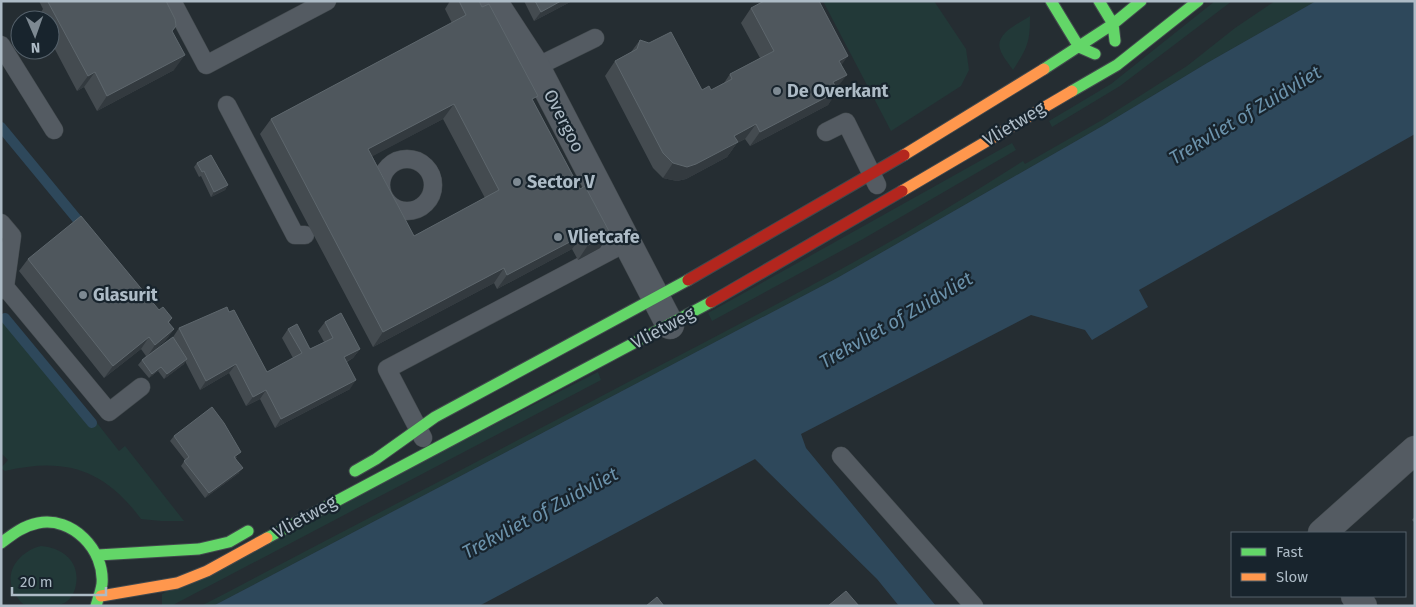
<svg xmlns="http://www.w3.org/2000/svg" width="1416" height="607" viewBox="0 0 1416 607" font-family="'Fira Sans',sans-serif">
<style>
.green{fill:#223938}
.water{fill:#2e485b}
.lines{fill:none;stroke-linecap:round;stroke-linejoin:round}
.stream{stroke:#2e485b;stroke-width:10}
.lane-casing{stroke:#42494d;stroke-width:19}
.street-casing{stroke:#42494d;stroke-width:29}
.fast-casing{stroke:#42494d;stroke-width:13}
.slow-casing{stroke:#42494d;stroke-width:13}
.jam-casing{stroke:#42494d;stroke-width:13}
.lane{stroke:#545b62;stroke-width:18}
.street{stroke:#545b62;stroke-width:28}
.fast{stroke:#63d668;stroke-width:11}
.slow{stroke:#ff974d;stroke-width:11}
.jam{stroke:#b3261e;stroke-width:11}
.wall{fill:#444b50;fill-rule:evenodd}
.shaded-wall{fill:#333a3f}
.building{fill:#4f575d;stroke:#5e676d;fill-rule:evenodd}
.poi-dot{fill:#7d8992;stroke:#18242d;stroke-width:2}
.labels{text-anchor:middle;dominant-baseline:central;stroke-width:4.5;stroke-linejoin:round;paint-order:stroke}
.poi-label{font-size:18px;font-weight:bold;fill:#adbbc6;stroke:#18242d;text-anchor:start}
.street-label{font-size:18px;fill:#adbbc6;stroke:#18242d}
.water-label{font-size:19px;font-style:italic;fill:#6b92ab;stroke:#18242d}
</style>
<rect width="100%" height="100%" fill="#252d32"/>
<path class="green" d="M823,1H934L966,49L969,70L961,86L891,131Z
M1215,1H1232L1120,86L1052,127L1049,121L1111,84Z
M1275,1H1316L1207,63L1104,125L837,278L213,606H201C346,530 490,455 634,379C765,311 898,242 1023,161L1025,164L1102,120L1187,66L1235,28Z
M1030,16C1030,42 1028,47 1013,70C1009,64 1002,56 1000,49C995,33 1020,23 1030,16Z
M1012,143L1016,150L863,239L712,321L708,313Z
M1,320L92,427L97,423L119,451L125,446L184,521H161L141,519C104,469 65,457 5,471L1,468L8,460L1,453Z
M598,372L601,380L171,606H162V594Z
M41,546C65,548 82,564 75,589C69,607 56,606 41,606C37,606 29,607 26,605C21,604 18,598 15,594C2,572 20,551 41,546Z"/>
<path class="water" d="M1316,1H1415V134L1139,290L1148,307L1092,340L1085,330L1031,315L801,434L806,448L936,606H899L877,579L755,459L479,606H213L837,278L1104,125L1207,63Z"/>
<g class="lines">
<path class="stream" d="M1,127L86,230
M5,318L92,423"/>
<defs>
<path id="lane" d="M172,1L206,65L327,1
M1,45L54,130
M536,67L595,38
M227,105L295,235H305
M826,132L846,122L877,185
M381 185a26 26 0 1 1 52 0a26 26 0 1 1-52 0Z
M1,223L12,236L5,287
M1,290L5,287L109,412L141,387
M423,438L387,369L627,242
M841,456L974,606"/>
<path id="street" d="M493,1L536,67L670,325
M1322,533L1415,450
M1355,596L1363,606"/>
<path id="fast" d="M1051,1L1079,47L1095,54
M1099,1L1113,24L1115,41
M1044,69L1113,24L1141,1
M1072,91L1117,65L1198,1
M355,471L376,459L435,417L688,280
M267,538L711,302
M1,543C13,534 23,526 38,523C72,516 105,550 102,584C101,591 98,599 96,606
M98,555L199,549L229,542L248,531"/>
<path id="slow" d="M904,155L1044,69
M902,191L1072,91
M101,596L177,583L207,571L267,538"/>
<path id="jam" d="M688,280L904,155
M711,302L902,191"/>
</defs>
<use href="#lane" class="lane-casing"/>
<use href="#street" class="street-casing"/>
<use href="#fast" class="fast-casing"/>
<use href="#slow" class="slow-casing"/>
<use href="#jam" class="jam-casing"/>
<use href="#lane" class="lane"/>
<use href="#street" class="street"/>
<use href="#fast" class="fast"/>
<use href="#slow" class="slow"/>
<use href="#jam" class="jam"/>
</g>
<path class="wall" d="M39,1H166L176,26L172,32L174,70L97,111L84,87L77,91L50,40V20H40L38,17L43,9Z
M450,1H479L580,189L610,233L600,248L578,260L572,249L497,289L494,283L373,347L260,134L271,119L452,23L445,9ZM443,119L485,198L414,236L372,156Z
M524,1H572L534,21Z
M751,8L842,65L837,89L828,105L750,146L745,139L737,143L727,157L686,179L677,181L663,178L653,168L605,76L615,61L631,52L640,40L702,90H711L724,83L730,74L760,58L741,23Z
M197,163L228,185L225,190L211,197L201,176L199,177L194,167Z
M28,259L159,310L172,318L169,323L174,329L165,341L153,351L173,337L179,328L229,312L267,372L293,358L282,338L288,329L310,349L324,342L318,331L325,322L360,349L353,358L347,362L350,389L275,428L260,399L246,406L229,373L200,390L185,361L184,364L164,379L158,371L149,378L138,365L142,360L146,356L141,349L104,378L19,271Z
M174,436L237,457L236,458L239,473L205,498L181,466L185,460L170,441Z
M1415,516V523L1412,520Z"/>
<path class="shaded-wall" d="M561,1H572L534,21L541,12Z
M185,55L174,70L97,111L107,96Z
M848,56L838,70L839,61Z
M95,72L84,87L77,91L88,76Z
M847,75L836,89L833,82Z
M838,91L828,105L750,146L760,132Z
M454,104L443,119L358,164L368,149Z
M756,124L745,139L737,143L727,157L686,179L677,181L663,178L673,163L734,136Z
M228,185L225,190L211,197L214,192Z
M610,233L600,248L578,260L588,245Z
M583,235L572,249L497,289L507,275Z
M504,268L494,283L373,347L383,332Z
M174,329L165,341L147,357L155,345Z
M149,337L141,349L104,378L113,366Z
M360,349L353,358L338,366L344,357Z
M187,359L184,364L164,379L167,374Z
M236,364L229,373L200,390L206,381Z
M161,367L158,371L149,378L152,374Z
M356,380L350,389L275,428L281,419Z
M266,390L260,399L246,406L253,397Z
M243,468L239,473L205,498L209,493Z"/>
<path class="building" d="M49,1H166L175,19L176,26L172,31L185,55L107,96L95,72L88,76L48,2Z
M459,1H479L482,7L489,4L538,96L532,99L580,189L585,186L610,233L588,245L583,235L507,275L504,268L383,332L271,119L466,15ZM454,104L499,190L414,236L368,149Z
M535,1H561L541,12Z
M764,1H819L848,56L839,61L847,75L833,82L838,91L760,132L756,124L734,136L738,142L696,164L687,167L673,163L663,153L615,61L637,49L640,40L649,43L671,32L702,90L709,86L711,90L732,79L730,74L774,51L751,8Z
M211,155L228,185L214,192L204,171L202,172L197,163Z
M81,216L159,310L163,307L172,318L168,322L174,329L155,345L149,337L113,366L28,259Z
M227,307L229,312L234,310L267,372L302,353L288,329L297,324L310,349L333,338L325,322L341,313L360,349L344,357L356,380L281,419L266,390L253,397L236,364L206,381L179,328Z
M173,337L187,359L167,374L161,367L152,374L142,360Z
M212,407L224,423L241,452L234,457L243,468L209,493L184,461L189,457L174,436Z
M846,591L859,606H828Z
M657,597L664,606H646Z"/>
<g class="poi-dot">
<circle cx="777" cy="91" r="5"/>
<circle cx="517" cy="182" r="5"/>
<circle cx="558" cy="237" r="5"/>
<circle cx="83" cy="295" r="5"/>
</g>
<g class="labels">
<g class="poi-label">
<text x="787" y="91">De Overkant</text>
<text x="527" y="182">Sector V</text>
<text x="568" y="237">Vlietcafe</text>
<text x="93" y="295">Glasurit</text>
</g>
<g class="street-label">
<text transform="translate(564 121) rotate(63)">Overgoo</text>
<text transform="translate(1014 124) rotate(-31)">Vlietweg</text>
<text transform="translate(663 328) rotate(-28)">Vlietweg</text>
<text transform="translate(305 517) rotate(-29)">Vlietweg</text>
</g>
<g class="water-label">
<text transform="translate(1245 115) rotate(-31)">Trekvliet of Zuidvliet</text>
<text transform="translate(896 320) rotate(-30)">Trekvliet of Zuidvliet</text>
<text transform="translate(540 513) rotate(-28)">Trekvliet of Zuidvliet</text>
</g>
</g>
<rect width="1416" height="607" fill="none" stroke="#adbbc6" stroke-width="5"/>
<rect x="1231" y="532" width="175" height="65" fill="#18242d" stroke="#54606a"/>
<rect x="1241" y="548" width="25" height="8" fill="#63d668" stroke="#54606a"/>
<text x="1276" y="557" font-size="15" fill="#adbbc6">Fast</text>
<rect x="1241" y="573" width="25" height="8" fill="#ff974d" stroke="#54606a"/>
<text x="1276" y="582" font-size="15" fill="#adbbc6">Slow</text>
<g transform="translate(35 35) rotate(178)"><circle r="24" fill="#18242d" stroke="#54606a"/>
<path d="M0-4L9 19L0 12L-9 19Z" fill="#7d8992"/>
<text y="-8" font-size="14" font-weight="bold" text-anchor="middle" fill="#adbbc6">N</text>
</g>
<path d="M12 587v8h94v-8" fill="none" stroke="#adbbc6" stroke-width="2.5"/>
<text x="20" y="587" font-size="15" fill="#adbbc6" stroke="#18242d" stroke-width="4" paint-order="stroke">20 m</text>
</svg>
